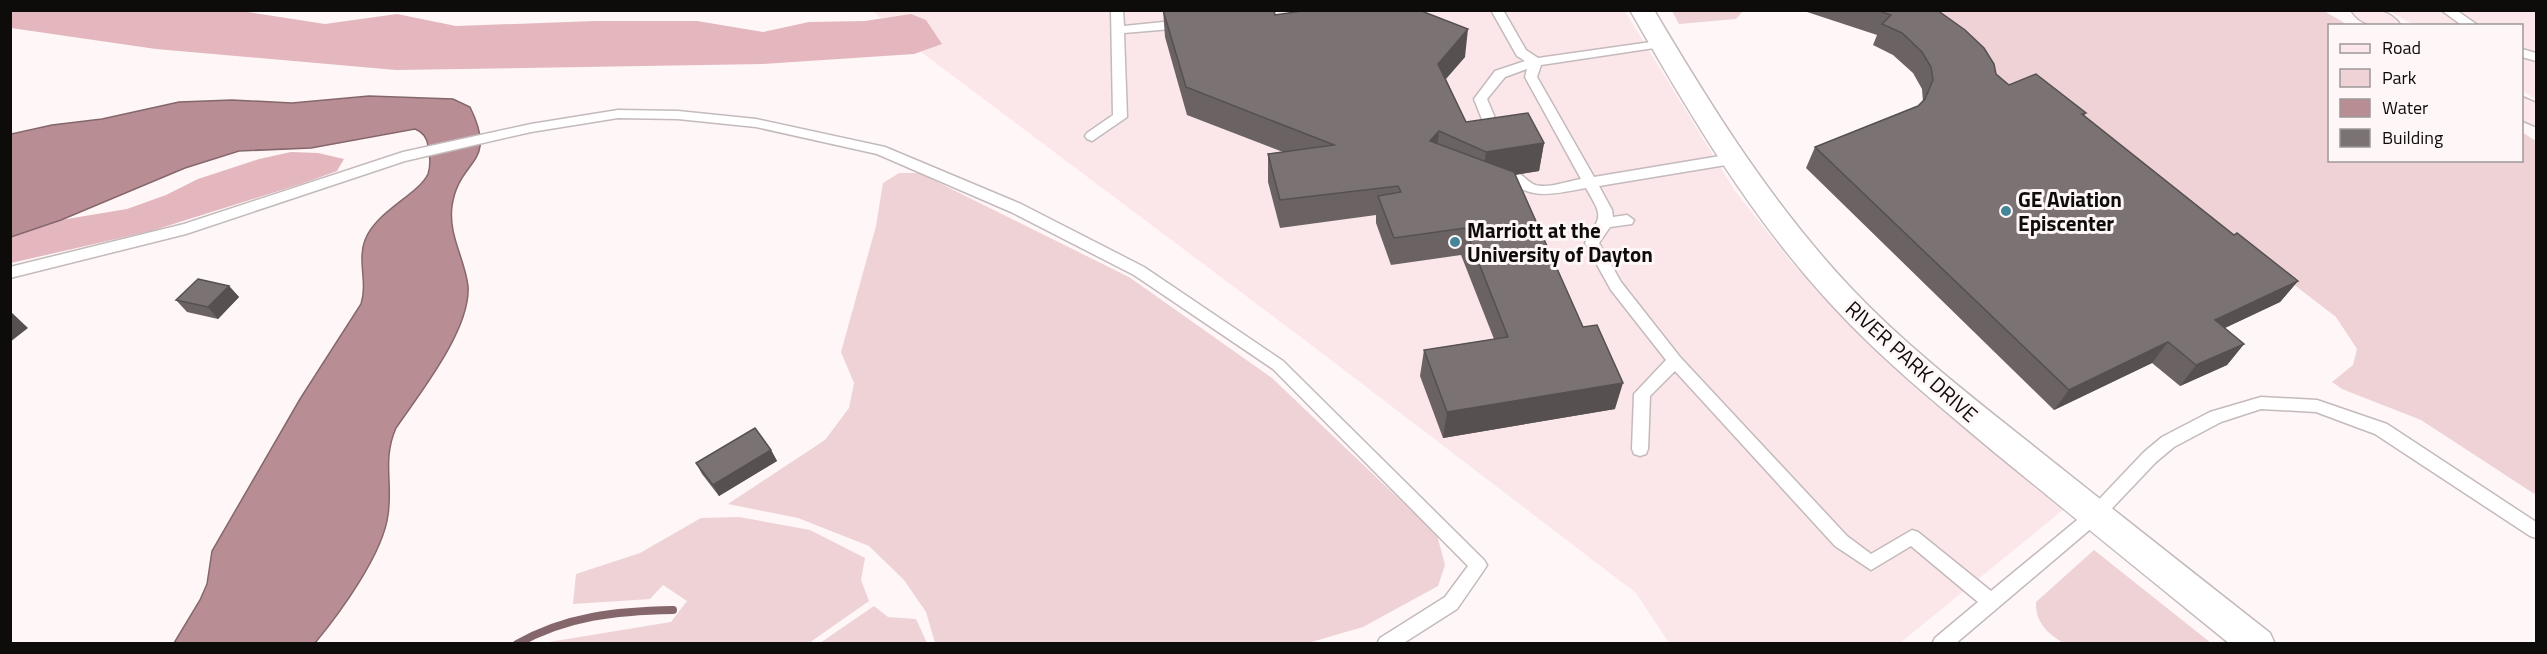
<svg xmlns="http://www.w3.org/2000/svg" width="2547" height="654" viewBox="0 0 2547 654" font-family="'Titillium Web',sans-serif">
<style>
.built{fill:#fbe7e9}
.green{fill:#eed2d6}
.forest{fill:#e3b7bd}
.water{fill:#b88e94;stroke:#85676b;stroke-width:1.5}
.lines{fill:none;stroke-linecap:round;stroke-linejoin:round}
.stream{stroke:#85676b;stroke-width:8}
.lane-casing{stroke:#c4babc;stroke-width:3}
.street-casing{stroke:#c4babc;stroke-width:3}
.secondary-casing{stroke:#c4babc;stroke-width:3}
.lane{fill:#fff;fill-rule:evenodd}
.street{fill:#fff;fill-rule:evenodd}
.secondary{fill:#fce7eb;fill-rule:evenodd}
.wall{fill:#6a6263}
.shaded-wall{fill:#565050}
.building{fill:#7b7273;stroke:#565050;stroke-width:1.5}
.poi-dot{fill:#458598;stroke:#fef6f7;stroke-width:2}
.labels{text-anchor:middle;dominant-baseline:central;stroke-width:6;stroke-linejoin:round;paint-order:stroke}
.poi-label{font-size:21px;font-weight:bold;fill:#0e0b0b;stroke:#fef6f7;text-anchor:start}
.street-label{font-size:21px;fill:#0e0b0b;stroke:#fef6f7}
</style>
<rect width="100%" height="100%" fill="#fef6f7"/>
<path class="built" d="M873,11H1625L1735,191L1792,263L1865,339L1934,404L2064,509L1900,643H1669L1636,593L1314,347L901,37Z
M2389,11H2536V100L2522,90V26L2414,25Z"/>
<path class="green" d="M1672,11H1743L1736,19L1679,24Z
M1923,11H2324L2348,25L2330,26V160H2522V132L2536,141V495L2421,420L2342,389L2332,382L2353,365L2357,349L2336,317L2109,142L1998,106Z
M899,173H919L1129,277L1272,378L1437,535L1445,565L1438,586L1363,627L1308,643H935L926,612L904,580L869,546L798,518L728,504L825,440L849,408L854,383L841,352L876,226L883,183Z
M739,517L810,530L865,558L861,580L869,601L809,643H543L671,622L687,601L663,585L650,599L573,604L576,574L640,553L701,518Z
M2094,550L2211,643C2191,644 2071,647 2062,642C2046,633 2035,620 2036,602Z
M874,606L888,617L916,619L927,643H820Z"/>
<path class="forest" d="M10,11H242L325,24L397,14L456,26L595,21H697L763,32L809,22L865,21L911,14L926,20L942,44L914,54L763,64L396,70L156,49L11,28Z
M291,152L318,153L344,159L337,171L304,183L151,231L11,263L10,237L61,220L127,209L166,195L198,179L259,159Z"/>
<path class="water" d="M369,96L453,99L470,107C499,166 459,157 452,206C448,235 465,259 468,286C471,329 420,393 396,428C382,460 393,482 388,515C383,554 340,613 315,643H174L200,600L207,584L212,551L300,399L361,304C368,282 357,260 365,240C376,211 418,195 428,174C431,165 430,155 428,146C427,138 423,132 415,129L311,148L239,151L185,168L61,220L11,237V134L52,125L102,119L179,102L232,100L292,103Z"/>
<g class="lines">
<path class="stream" d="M517,644C566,616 617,611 673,610"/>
<defs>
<path id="lane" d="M1111,10H1123L1124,26L1183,20L1189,24L1183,28L1124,33L1127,117L1092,141L1087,139L1085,136L1087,133L1113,115Z
M1491,10H1503L1526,50L1538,58L1665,40L1667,43L1661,47L1541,65L1537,77L1594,177L1732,154L1739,159L1732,164L1599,186L1612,210L1613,217L1627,215L1634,220L1632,224L1610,227L1599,243L1621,282L1680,357L1847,536L1871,554L1912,530L1918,532L1991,591L2088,511L2144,452L2162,437L2210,412L2261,397L2317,400L2387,424L2536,522V538L2530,536L2375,434L2316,412L2261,409L2221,422L2174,447L2156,462L2100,521L1955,644H1932L1935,638L1978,602L1911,546L1871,570L1835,546L1675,371L1650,396L1648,449L1646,454L1640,456L1634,454L1632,449L1634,394L1666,360L1611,290L1585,243C1602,214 1603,218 1586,188C1557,193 1526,203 1506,175L1513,170C1521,173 1526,180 1533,184C1545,190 1568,181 1581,179L1525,77L1527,69L1505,77L1487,99L1503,137L1496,142L1489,137L1474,99L1495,71L1525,61L1517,56Z
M2441,10H2456L2479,26H2463Z
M2522,49L2536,53V61L2522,57Z
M618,110L678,111L756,119L885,147L1021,204L1144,267L1283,361L1484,560L1487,565L1484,570L1457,609L1402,644H1377L1380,638L1445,597L1468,566L1273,369L1134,275L1011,212L877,154L756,127L678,119L618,118L531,132L405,161L186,234L10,278V267L184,224L403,152L531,124Z"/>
<path id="street" d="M1630,10H1654C1712,108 1772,204 1850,287C1901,341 1959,387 2017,433C2101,500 2185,566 2270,633L2275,644H2230C2151,580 2072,516 1994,452C1937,404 1879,357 1829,302C1749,215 1689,113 1630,10Z"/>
<path id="secondary" d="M2351,10C2370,10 2389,7 2401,26C2382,26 2363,29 2351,10Z
M2522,97L2536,103V126L2522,120Z"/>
</defs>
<use href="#lane" class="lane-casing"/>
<use href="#street" class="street-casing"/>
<use href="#secondary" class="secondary-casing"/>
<use href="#lane" class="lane"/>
<use href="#street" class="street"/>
<use href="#secondary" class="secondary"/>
</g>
<path class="wall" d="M1163,10L1275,15L1465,57L1446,79L1466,122L1544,143L1539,171L1515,175L1615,409L1443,438L1420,376L1424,350L1494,339L1461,255L1391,265L1376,223V215L1280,228L1268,182V154L1283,152L1187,115L1165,37Z
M1801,10H1937L1996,74L2009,85L2086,113L2084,116L2234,235L2298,281L2280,302L2225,328L2244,344L2227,365L2180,386L2152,363L2054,410L1806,168L1815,147L1918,106L1923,102L1922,89L1913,73L1893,55L1873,45L1877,35Z
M229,286L239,297L218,319L187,312L176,300Z
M771,450L777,461L719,496L702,474L696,463Z"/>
<path class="shaded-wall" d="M1468,29L1465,57L1435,91L1438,64Z
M1439,131L1436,158L1430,141Z
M1544,143L1539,171L1482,180L1486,152Z
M2298,281L2280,302L2199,340L2215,320Z
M229,286L239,297L218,319L208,307Z
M10,311L28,328L10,342Z
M2168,342L2152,363L2054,410L2069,390Z
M2244,344L2227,365L2180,386L2196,365Z
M1623,383L1615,409L1443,438L1447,412Z
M771,450L777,461L719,496L713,485Z"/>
<path class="building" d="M1163,10H1274L1275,15L1309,10H1419L1468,29L1438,64L1466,122L1528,113L1544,143L1486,152L1439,131L1430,141L1514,172L1583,327L1597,325L1623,383L1447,412L1424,350L1508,337L1465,228L1394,238L1378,196L1401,192L1398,186L1280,200L1268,154L1334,145L1186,87Z
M1876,10H1937L1965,30L1984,48L1994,64L1996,74L2009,85L2036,74L2086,113L2082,114L2234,235L2237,233L2298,281L2215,320L2244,344L2196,365L2168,342L2069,390L1815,147L1918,106L1925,99L1933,80L1931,67L1922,52L1902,33L1882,24L1891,15Z
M198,279L229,286L208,307L176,300Z
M755,428L771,450L713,485L696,463Z"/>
<g class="poi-dot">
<circle cx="2006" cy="211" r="6"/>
<circle cx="1455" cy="242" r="6"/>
</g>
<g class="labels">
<g class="poi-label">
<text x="2018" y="199">GE Aviation<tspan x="2018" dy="24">Episcenter</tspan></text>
<text x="1467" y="230">Marriott at the<tspan x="1467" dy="24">University of Dayton</tspan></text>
</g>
<g class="street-label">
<text transform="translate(1912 361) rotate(42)">RIVER PARK DRIVE</text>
</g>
</g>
<rect width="2547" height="654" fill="none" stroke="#0e0b0b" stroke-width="24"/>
<rect x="2328" y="24" width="195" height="138" fill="#fef6f7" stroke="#9e9899" stroke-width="1.5"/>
<rect x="2340" y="44" width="30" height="9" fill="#fce7eb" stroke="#9e9899" stroke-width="1.5"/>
<text x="2382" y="54" font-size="18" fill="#0e0b0b">Road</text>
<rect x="2340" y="69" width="30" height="18" fill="#eed2d6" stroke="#9e9899" stroke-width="1.5"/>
<text x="2382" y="84" font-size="18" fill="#0e0b0b">Park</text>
<rect x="2340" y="99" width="30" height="18" fill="#b88e94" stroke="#9e9899" stroke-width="1.5"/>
<text x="2382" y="114" font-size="18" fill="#0e0b0b">Water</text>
<rect x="2340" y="129" width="30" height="18" fill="#7b7273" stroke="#9e9899" stroke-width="1.5"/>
<text x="2382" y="144" font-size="18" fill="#0e0b0b">Building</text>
</svg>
